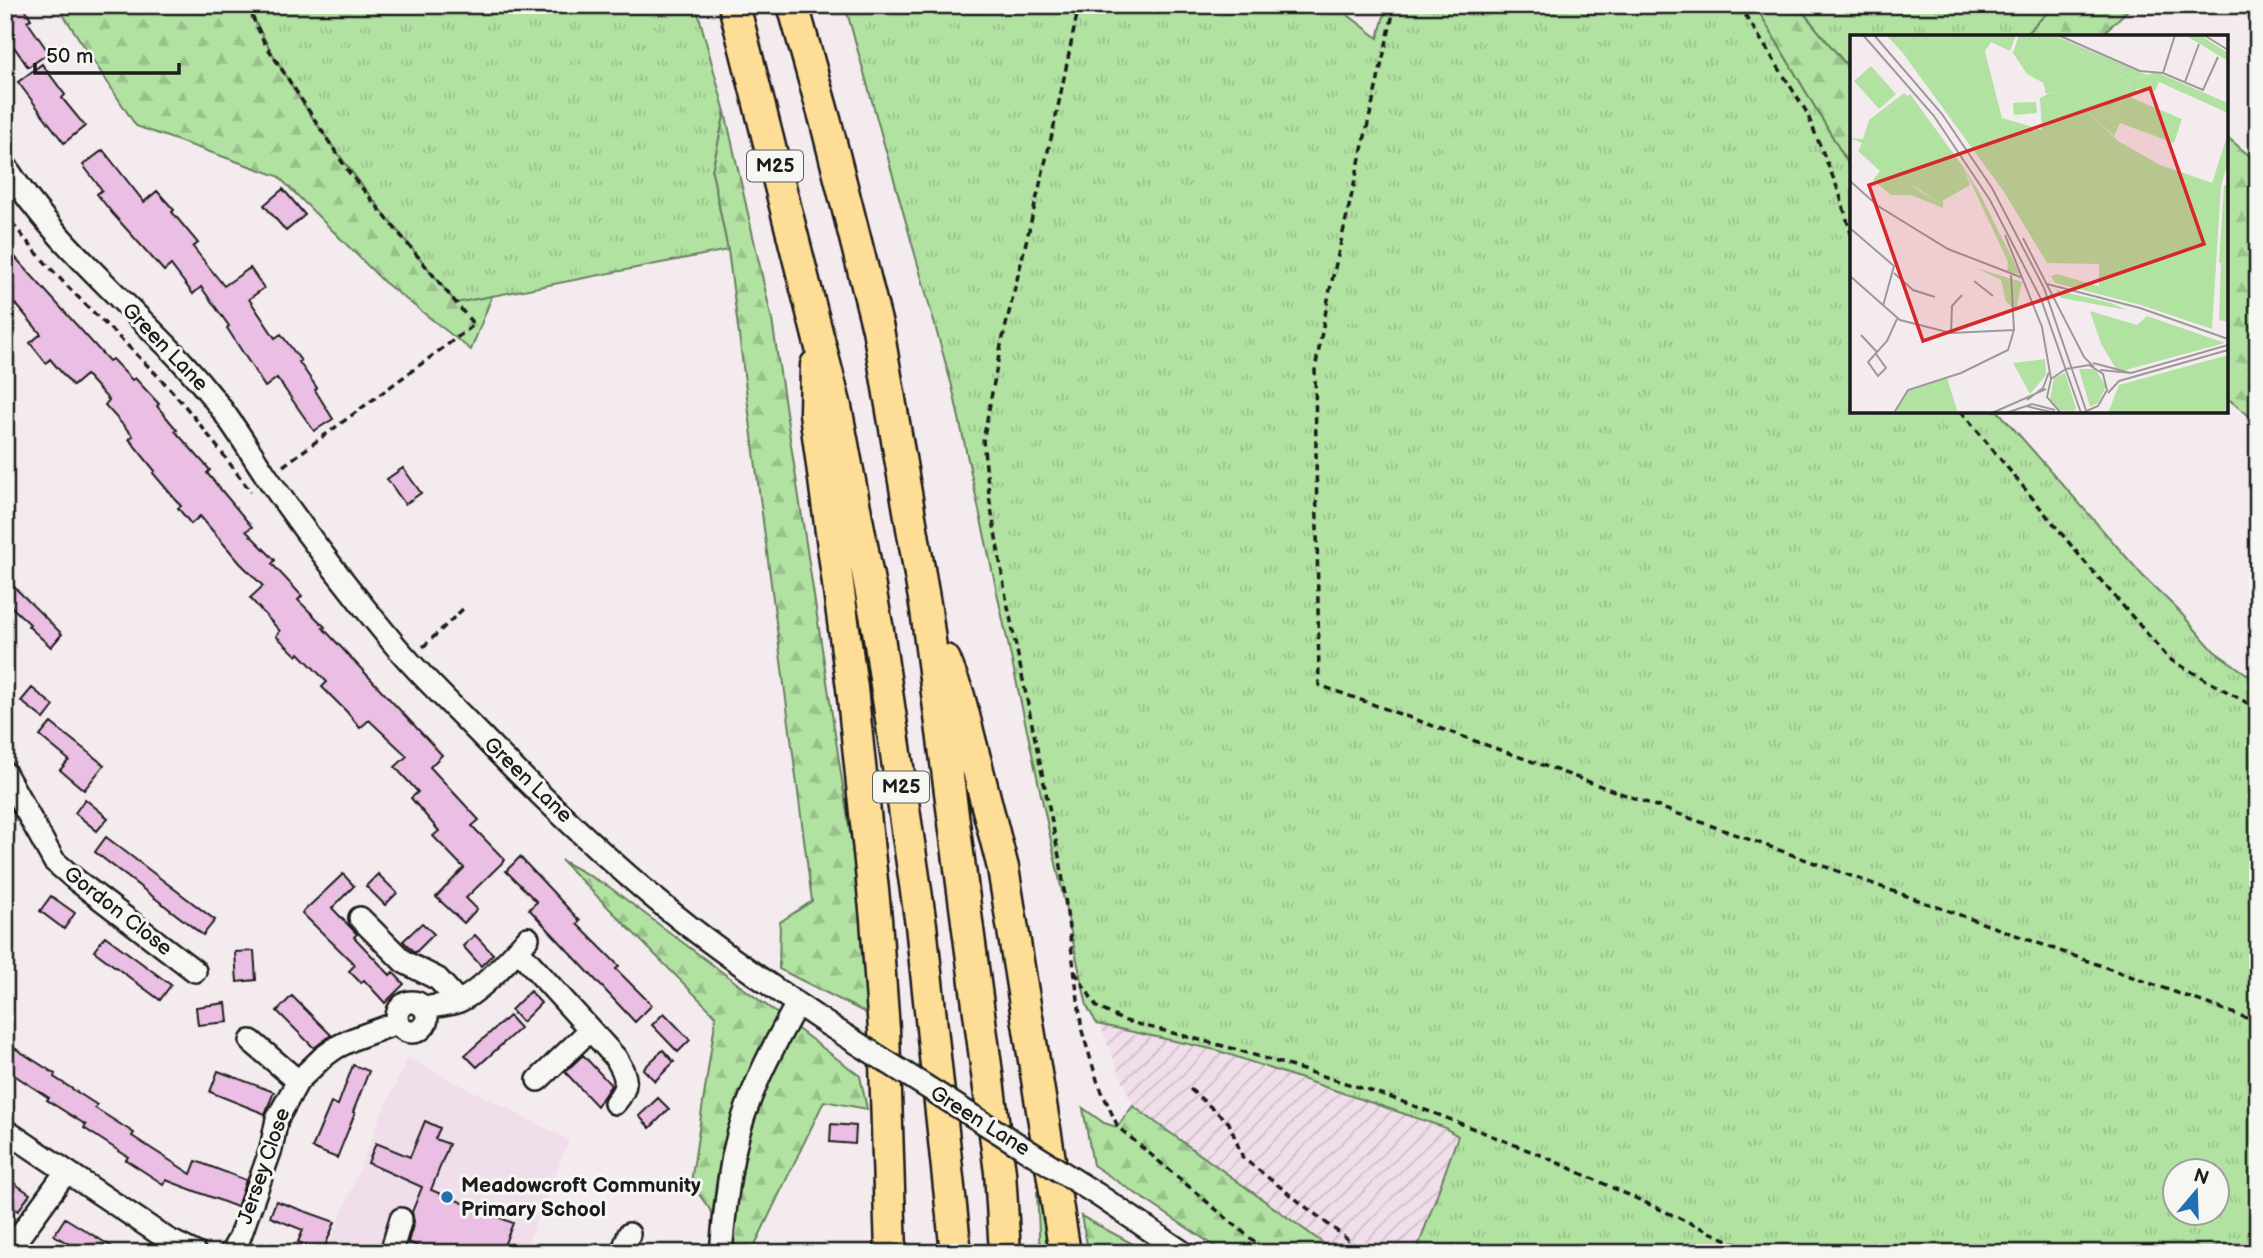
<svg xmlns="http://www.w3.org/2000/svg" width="2263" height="1258" viewBox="0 0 2263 1258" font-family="'Balsamiq Sans',sans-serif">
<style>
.built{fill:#f1deeb}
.industrial{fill:url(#industrial-furrows)}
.grass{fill:url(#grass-tufts);stroke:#677f5f;stroke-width:2;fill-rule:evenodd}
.forest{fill:url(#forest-firs);stroke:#677f5f;stroke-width:2}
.building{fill:#ebbee3;stroke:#1c1c1c;stroke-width:2}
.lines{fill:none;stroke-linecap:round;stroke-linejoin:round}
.minor-casing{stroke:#1c1c1c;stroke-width:26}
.highway-casing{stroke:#1c1c1c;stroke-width:35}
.path{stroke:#1c1c1c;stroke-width:3.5;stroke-dasharray:7 5;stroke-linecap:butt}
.minor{stroke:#f6f6f2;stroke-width:21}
.highway{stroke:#fedd96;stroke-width:30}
.minor-bridge-casing{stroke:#1c1c1c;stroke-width:26;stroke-linecap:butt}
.minor-bridge{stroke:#f6f6f2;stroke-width:21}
.poi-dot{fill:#1f6fb2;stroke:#f6f6f2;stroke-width:2.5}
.labels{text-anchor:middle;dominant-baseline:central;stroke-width:6;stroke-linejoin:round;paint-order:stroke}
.shield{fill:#f6f6f2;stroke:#5d5d5c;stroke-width:2}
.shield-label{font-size:19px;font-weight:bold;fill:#1c1c1c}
.street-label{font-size:21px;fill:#1c1c1c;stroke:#f6f6f2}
.poi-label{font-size:21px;font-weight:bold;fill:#1c1c1c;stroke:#f6f6f2;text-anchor:start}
.inset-road{fill:none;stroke:#9e989b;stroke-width:2}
.view{fill:#d62828;fill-opacity:0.15;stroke:#d62828;stroke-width:3.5}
.inset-edge{fill:none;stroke:#1c1c1c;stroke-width:3.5}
</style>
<defs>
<pattern id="industrial-furrows" width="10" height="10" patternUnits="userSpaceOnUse" patternTransform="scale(1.75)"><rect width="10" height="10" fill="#f1deeb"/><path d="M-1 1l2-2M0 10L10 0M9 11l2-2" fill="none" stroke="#cebec9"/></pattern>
<pattern id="grass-tufts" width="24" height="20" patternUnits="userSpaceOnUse" patternTransform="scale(1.75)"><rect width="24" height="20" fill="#b2e2a2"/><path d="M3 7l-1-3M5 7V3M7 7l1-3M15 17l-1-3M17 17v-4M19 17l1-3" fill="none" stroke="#98c18b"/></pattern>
<pattern id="forest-firs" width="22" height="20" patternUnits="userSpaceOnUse" patternTransform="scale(1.75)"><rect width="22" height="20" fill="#b2e2a2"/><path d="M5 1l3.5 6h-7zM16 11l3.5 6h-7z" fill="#98c18b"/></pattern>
</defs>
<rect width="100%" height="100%" fill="#f4ebef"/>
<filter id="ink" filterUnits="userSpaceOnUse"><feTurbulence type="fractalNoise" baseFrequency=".0143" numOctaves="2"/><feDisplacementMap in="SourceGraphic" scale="14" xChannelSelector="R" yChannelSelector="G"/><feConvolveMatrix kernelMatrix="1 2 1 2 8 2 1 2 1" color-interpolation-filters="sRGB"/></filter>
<g filter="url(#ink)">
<path class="built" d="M408,1058L569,1140L524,1253H326L380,1117Z"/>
<path class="industrial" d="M1100,1025L1216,1050L1443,1127L1459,1136L1416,1253H1337L1304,1230L1133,1106Z"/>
<path class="grass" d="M247,5H696L725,112L712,171L728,250L456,303C381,209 299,115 247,5Z
M845,5H1335L1378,38L1387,5H1755L1852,170V411H1998L2143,576L2179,611L2214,651L2258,682V1253H1416L1458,1136L1443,1127L1216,1050L1097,1024L1087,1006L952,386ZM2176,1170H2218V1212H2176Z
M1797,5H2055L2023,37H1852V72Z
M1037,1191L1052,1253H1040Z"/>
<path class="forest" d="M57,5H247C299,115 380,209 456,303L492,296L471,350L384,282L278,176L136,126Z
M1755,5H1797L1852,72V170Z
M2055,5H2133L2106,31L2112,37H2023Z
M725,112L772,320L863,918L868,1014L779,969L780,922L812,901L728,250L712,171Z
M2226,136L2258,163V423L2226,397Z
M561,860L608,886L860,1076L867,1109L824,1101L751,1253H741L691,1183L716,1016Z
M1133,1106L1337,1253H1225L1093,1165L1083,1108L1104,1123L1117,1127Z
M1081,1216L1146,1251L1148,1253H1089Z"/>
<path class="building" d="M5,5H23L31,19L27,21L49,53L28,67L10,41L13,39L5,25Z
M42,64L65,95L62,98L85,126L64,143L18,82Z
M103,150L144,202L157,191L174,210L172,212L198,243L193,247L224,286L250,268L264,288L249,299L275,338L281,334L301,361L299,362L317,388L315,390L333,419L314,431L277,378L265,387L227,328L229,326L201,287L193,294L171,265L164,271L113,214L97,194L102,190L83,165Z
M283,189L305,215L286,231L264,205Z
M5,246L109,361L112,359L132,380L135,378L159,404L157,406L177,430L175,431L210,470L207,473L252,527L246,531L275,560L272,564L302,596L298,600L325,627L323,628L442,755L430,767L479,820L472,826L505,860L466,898L477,909L464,923L436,897L464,868L433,836L439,831L411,798L418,792L395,767L407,756L369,720L360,728L347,712L322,687L327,682L299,653L297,656L276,636L280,631L250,598L263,586L240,563L200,516L191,524L178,508L181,506L153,473L155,471L129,439L133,436L105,405L109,400L86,375L73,386L50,359L46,363L30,343L41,334L16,304L14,306L5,295Z
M403,468L421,493L405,504L387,479Z
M5,578L62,634L51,647L28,626L30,624L5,601Z
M32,688L54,706L44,719L21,701Z
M51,723L104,765L84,790L60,770L69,760L40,736Z
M85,799L108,818L97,831L75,813Z
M106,837L215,920L203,935L95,852Z
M520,857L580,921L577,924L619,966L616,969L652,1005L635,1022L529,909L537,902L506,871Z
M343,874L354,886L332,908L357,934L354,937L390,975L393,972L404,984L385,1003L364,980L361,983L349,971L355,965L302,913Z
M378,874L397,893L385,905L366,886Z
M51,896L75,913L64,929L40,911Z
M422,923L434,934L415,953L403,941Z
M475,935L493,954L481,966L463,946Z
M105,936L171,985L160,1000L94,951Z
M254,951L256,980L237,982L235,952Z
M530,991L541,1003L522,1022L511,1010Z
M292,996L331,1035L314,1048L277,1011Z
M226,1003L228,1022L198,1025L196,1007Z
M664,1013L690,1040L678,1052L652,1025Z
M509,1016L520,1028L477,1067L465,1055Z
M5,1042L55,1074L54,1077L97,1105L95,1108L134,1133L132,1136L191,1174L196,1161L246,1180L237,1207L166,1180L163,1184L126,1160L128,1157L84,1128L86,1125L47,1100L49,1098L5,1069Z
M663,1050L674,1062L655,1081L643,1069Z
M583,1055L611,1085L597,1106L565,1072Z
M353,1065L369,1071L353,1112L355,1113L337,1158L312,1148L331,1103L338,1105Z
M218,1071L274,1092L265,1114L210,1092Z
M658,1098L669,1109L650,1128L639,1116Z
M425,1121L440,1128L435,1139L449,1144L431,1190L513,1223L501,1253H434L408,1242L414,1222L412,1212L422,1187L368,1163L376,1143L410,1157Z
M831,1124L856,1126L855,1144L830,1142Z
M5,1177L30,1194L18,1211L5,1202Z
M276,1201L335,1222L323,1251L298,1242L303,1230L270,1217Z
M65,1218L122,1253H83L54,1235Z"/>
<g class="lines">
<defs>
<path id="minor" d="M5,165C60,253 144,313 209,393C231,419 248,449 267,477C307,535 350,591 394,644C419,674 447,700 473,727C541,797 613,867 690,927C734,961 781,993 827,1024
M5,773L54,861L76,880L195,971
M360,918L404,962L438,979L458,1001
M518,950L616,1058C627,1076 630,1086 615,1103
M397 1017a15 15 0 1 1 30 0a15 15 0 1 1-30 0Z
M424,1008C435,1006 447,1005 457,1002C479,994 512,956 528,938
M251,1041L298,1081
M538,1080L590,1030
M5,1130L167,1239L195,1253
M1098,1195L1184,1253
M7,1253L66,1172
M231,1253L239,1239L271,1149L277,1119L298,1081L323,1057L337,1047L353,1039L397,1023
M391,1253L401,1219
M622,1253L629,1234
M721,1253C724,1219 727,1185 734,1152C745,1099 771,1050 797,1004"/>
<path id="highway" d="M734,5L836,407L878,630L921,925L956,1253
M793,5L826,123L878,329L926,610L1000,1172L1005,1253
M816,365L815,413L852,688L876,919L884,1030L891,1253
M945,660L959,696L1003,868L1065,1253"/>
</defs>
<use href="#minor" class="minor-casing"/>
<use href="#highway" class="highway-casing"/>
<path class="path" d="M247,5L264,42L348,171L474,325L283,466
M1079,5L1054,126L1000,350L983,441L990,502L1006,597L1061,866L1082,1031L1098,1083L1118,1127L1268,1253
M1395,5L1329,294L1315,370L1319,685L2258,1022
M1739,5L1806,111L1839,192L1852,237
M5,213C49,274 105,322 156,374C192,411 221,452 251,492
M1961,411L2084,561L2169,659L2258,709
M423,647L465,607
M1075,972L1097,1007L1122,1020L1231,1048L1378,1093L1439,1115L1543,1156L1756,1253
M1190,1089L1229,1123L1243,1158L1365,1253"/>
<use href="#minor" class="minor"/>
<use href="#highway" class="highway"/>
<defs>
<path id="minor-bridge" d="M827,1024L1098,1195"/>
</defs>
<use href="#minor-bridge" class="minor-bridge-casing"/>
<use href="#minor-bridge" class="minor-bridge"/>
</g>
</g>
<circle class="poi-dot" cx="447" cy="1197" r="7"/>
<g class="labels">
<g class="shield">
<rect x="747" y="150.5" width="56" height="31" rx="5"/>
<rect x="873" y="771.5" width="56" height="31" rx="5"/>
</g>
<g class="shield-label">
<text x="775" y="166">M25</text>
<text x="901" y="787">M25</text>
</g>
<g class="street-label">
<text transform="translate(165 347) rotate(46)">Green Lane</text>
<text transform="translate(528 780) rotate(44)">Green Lane</text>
<text transform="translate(118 911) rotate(38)">Gordon Close</text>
<text transform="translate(980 1121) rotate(32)">Green Lane</text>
<text transform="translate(264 1166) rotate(-71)">Jersey Close</text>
</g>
<g class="poi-label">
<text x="461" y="1185">Meadowcroft Community<tspan x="461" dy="24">Primary School</tspan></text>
</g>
</g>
<g transform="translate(1850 35)">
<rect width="378" height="378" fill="#f4ebef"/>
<path d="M75,0H166L160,16L141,7L135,16L152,83L192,95L190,63L202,57L233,72L268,106L310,130L371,151L362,294L270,263L249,251V229L197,228L154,157L52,17ZM169,0H203L297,40L287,43L227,15L180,28L222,24L281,46L263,86L177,39L163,18ZM60,59L114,133L120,150L89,168L54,144L17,108L39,74ZM371,228L378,229V287L369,285ZM240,276L287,290L297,281L375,308L268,337L251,309ZM378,320V378H258L269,350ZM195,324L196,340L180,359L163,328ZM97,343L108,378H49L46,373L58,355Z" fill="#b2e2a2"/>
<path d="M36,0H75L52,17ZM335,0H350L378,18V26ZM227,15L287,43L306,37L378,68V78L309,47L305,56L287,54L282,63L332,84L324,108L270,88L264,101L233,72L202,57L196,59L193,47L263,86L281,46L222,24L176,29ZM54,58L58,61L39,74L17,108L68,155L89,168L93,166V173L61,160H41L23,145L30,136L8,116L12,108L0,103L13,104L19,85ZM378,98V127L371,151L362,148ZM114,133L129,157L170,239L157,237L158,227ZM126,233L172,247L166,275L156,267L151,245ZM207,239L259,254L287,269L205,248L201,241ZM206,255L261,268L277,275L211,263ZM229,334H245L256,351L248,368L240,372ZM215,338L226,373L224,376L209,375L200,364L204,343Z" fill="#b2e2a2"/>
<path d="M374,150L378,151V229L369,228Z" fill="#b2e2a2"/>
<path d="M21,31L46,59L29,74L4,46ZM186,67L187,78L164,80L163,68Z" fill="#b2e2a2"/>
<path class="inset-road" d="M13,0L84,81L140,165L191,264L231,378M24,0L92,79L142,153L194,253L237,378M208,0L290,36L313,38L353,55L368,22M354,0L378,15M313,38L325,0M335,47L349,9M0,146L28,171L98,214L173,243M1,194L44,231L33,271M155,200L192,292L201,344M173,203L234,322L244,332M44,238L63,255L85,262M0,241L50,285L101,298L164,295M124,246L143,261M197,249L290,273L378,304M101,298L102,271L112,260M11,300L27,317M26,319L36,333L28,341L18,327L37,306L47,284M243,328L281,338M250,335L281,338L378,310M258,358L269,346L378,315M177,365L193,353L199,337M176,371L205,378M210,377L197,362L201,344L216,334L239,330L253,339L257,355L248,371L234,377M44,378L58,355L111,338L158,315L164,295L161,240M142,378L196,354M156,378L182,369L205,375"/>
<path class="view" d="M300,53L354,209L73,306L19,150Z"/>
<rect width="378" height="378" class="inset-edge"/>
</g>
<rect width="2263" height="1258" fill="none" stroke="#f6f6f2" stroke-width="28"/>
<rect x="14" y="14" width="2235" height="1230" fill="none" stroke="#1c1c1c" stroke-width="2.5" filter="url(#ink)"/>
<g transform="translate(2196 1192) rotate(19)"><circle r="33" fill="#f6f6f2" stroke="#9f9f9c" stroke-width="2"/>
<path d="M0-5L12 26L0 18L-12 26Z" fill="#1f6fb2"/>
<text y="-10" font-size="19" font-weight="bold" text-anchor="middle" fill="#1c1c1c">N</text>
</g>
<path d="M35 63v10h144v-10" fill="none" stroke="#1c1c1c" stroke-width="3.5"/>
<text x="46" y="63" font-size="21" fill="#1c1c1c" stroke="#f6f6f2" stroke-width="5" paint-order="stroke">50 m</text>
</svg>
